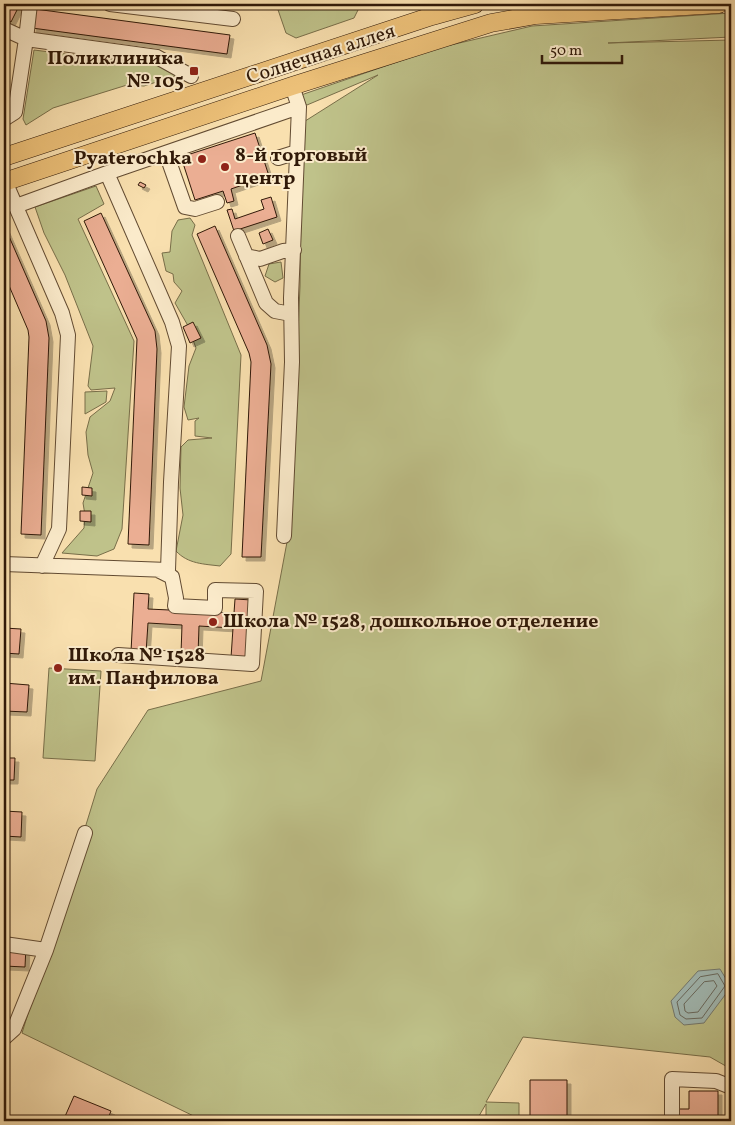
<svg xmlns="http://www.w3.org/2000/svg" width="735" height="1125" viewBox="0 0 735 1125" font-family="Vollkorn,serif">
<style>
.green{fill:#bfc28a;stroke:#786e49}
.water{fill:#a2bbb6;stroke:#747a70}
.lines{fill:none;stroke-linecap:round;stroke-linejoin:round}
.shore{stroke:#696a5f;stroke-width:1}
.building{fill:#ebae93;stroke:#301908;filter:url(#shadow)}
.minor-casing{stroke:#624b32;stroke-width:16}
.major-casing{stroke:#301908;stroke-width:19}
.minor{stroke:#fbebcb;stroke-width:14}
.major{stroke:#ecc078;stroke-width:18}
.poi-dot{fill:#8f2418;stroke:#fbebcb;stroke-width:2}
.labels{text-anchor:middle;dominant-baseline:central;stroke-width:4;stroke-linejoin:round;paint-order:stroke}
.street-label{font-size:20px;fill:#301908;stroke:#fbebcb}
.poi-label{font-size:20px;font-weight:bold;fill:#301908;stroke:#fbebcb;text-anchor:start}
</style>
<defs>
<filter id="shadow"><feDropShadow dx="4" dy="4" stdDeviation="0" flood-color="#0004"/></filter>
</defs>
<rect width="100%" height="100%" fill="#f9e0af"/>
<filter id="stains"><feTurbulence type="fractalNoise" baseFrequency=".004" numOctaves="4"/><feColorMatrix values="0 0 0 0 .2 0 0 0 0 .09 0 0 0 0 .02 0 0 0 .5 -.17"/></filter>
<radialGradient id="worn" r=".72"><stop offset=".6" stop-color="#630" stop-opacity="0"/><stop offset="1" stop-color="#630" stop-opacity=".3"/></radialGradient>
<path class="green" d="M276,4H361L354,18L296,38L286,33Z
M731,13V37L608,43L731,40V1069L710,1057L523,1037L486,1102L519,1103V1121H486V1104L476,1121H204L22,1033L97,789L148,710L261,681L290,526L300,286L302,123L378,75L307,105L297,100L301,95L438,48L532,26Z
M34,50L194,70L144,86L127,85L53,108L26,125L23,119Z
M96,186L104,204L78,219L134,341L122,529L114,549L97,556L62,553L84,528L85,515L83,503L93,473L88,455L86,432L90,417L110,401L115,388L91,390L88,386L93,346L65,275L44,233L35,207Z
M190,218L195,225L192,235L241,355L231,554L220,566C204,564 188,564 176,551L183,515L180,488L181,447L188,440L212,438L195,436V421L199,418L188,420L184,407L189,366L196,348L187,324L175,303L182,291L174,282L173,274L166,271L162,253L170,252L172,231L178,220Z
M281,262L283,278L275,282L265,276L269,264Z
M107,391L106,402L85,414V392Z
M49,668L101,671L95,761L43,758Z"/>
<path class="water" d="M720,969L731,987L704,1023L684,1025L675,1017L671,1001L698,971Z"/>
<g class="lines">
<path class="shore" d="M718,974L725,986L702,1018L686,1019L680,1015L677,1002L700,977Z
M714,981L717,986L698,1012L688,1013L685,1011L684,1004L704,982Z"/>
</g>
<path class="building" d="M4,4H20L11,22L4,19Z
M35,9L230,35L227,54L32,28Z
M255,133L269,176L231,189L234,201L227,203L223,191L195,200L181,157Z
M140,182L146,185L144,188L138,185Z
M271,197L277,217L234,231L227,210L232,209L235,219L264,209L261,200Z
M101,213L155,331L157,349L149,545L128,544L137,339L84,221Z
M4,225L46,321L49,338L41,535L21,534L29,337L28,330L4,274Z
M215,226L267,345L271,364L261,557H242L251,362L249,353L197,234Z
M268,229L273,240L263,244L259,233Z
M193,322L201,338L190,343L183,327Z
M82,487L92,488V496L82,495Z
M80,511H91V522L80,521Z
M134,593L149,594L148,609L234,613L235,599L252,600L249,658H231L233,628L199,626L198,655L181,654L182,625L148,623L146,653L131,652Z
M4,628L21,629L19,654L4,653Z
M4,683L29,685L27,712L4,711Z
M4,758H15L14,780H4Z
M4,811L22,812L21,837L4,836Z
M4,945L26,946L25,967L4,966Z
M530,1080H567V1121H530Z
M689,1091H718V1121H689V1119H677V1109H689Z
M74,1096L111,1111L107,1121H63Z"/>
<g class="lines">
<defs>
<path id="minor" d="M110,4L233,19
M4,29L26,39L157,57L191,76
M4,119L15,112L26,39L30,4
M166,153L185,207L195,209L217,202
M278,158L297,152
M4,179L62,313L68,335L59,529L42,566
M16,206L107,173L299,107
M238,236L266,303L275,311L291,314
M246,256L260,259L283,251L294,250
M284,536L292,362L291,298L299,107L292,86
M4,564L168,570L171,482L179,346L172,322L107,173
M118,655L252,664L256,591L215,590V608L175,606L176,598L172,577L158,570
M4,944L46,950
M4,1038L14,1029L46,950L85,833
M672,1121V1079L716,1081L731,1087"/>
<path id="major" d="M4,157L432,16L475,4
M4,182L292,86L491,23L536,15L719,4"/>
</defs>
<use href="#minor" class="minor-casing"/>
<use href="#major" class="major-casing"/>
<use href="#minor" class="minor"/>
<use href="#major" class="major"/>
</g>
<g class="poi-dot">
<rect x="189" y="66" width="10" height="10" rx="2.5"/>
<circle cx="202" cy="159" r="5"/>
<circle cx="225" cy="167" r="5"/>
<circle cx="213" cy="622" r="5"/>
<circle cx="58" cy="668" r="5"/>
</g>
<g class="labels">
<g class="street-label">
<text transform="translate(321 55) rotate(-18)">Солнечная аллея</text>
</g>
<g class="poi-label">
<text x="184" y="59" text-anchor="end">Поликлиника<tspan x="184" dy="23">№ 105</tspan></text>
<text x="235" y="156">8-й торговый<tspan x="235" dy="23">центр</tspan></text>
<text x="192" y="159" text-anchor="end">Pyaterochka</text>
<text x="223" y="622">Школа № 1528, дошкольное отделение</text>
<text x="68" y="656">Школа № 1528<tspan x="68" dy="23">им. Панфилова</tspan></text>
</g>
</g>
<rect width="735" height="1125" fill="none" stroke="#f9e0af" stroke-width="20"/>
<rect x="5" y="5" width="725" height="1115" fill="none" stroke="#301908" stroke-width="2.5"/>
<rect x="10" y="10" width="715" height="1105" fill="none" stroke="#301908"/>
<path d="M542 55v8h80v-8" fill="none" stroke="#301908" stroke-width="2.5"/>
<text x="550" y="55" font-size="15" fill="#301908" stroke="#fbebcb" stroke-width="4" paint-order="stroke">50 m</text>
<rect width="100%" height="100%" filter="url(#stains)"/>
<rect width="100%" height="100%" fill="url(#worn)"/>
</svg>
